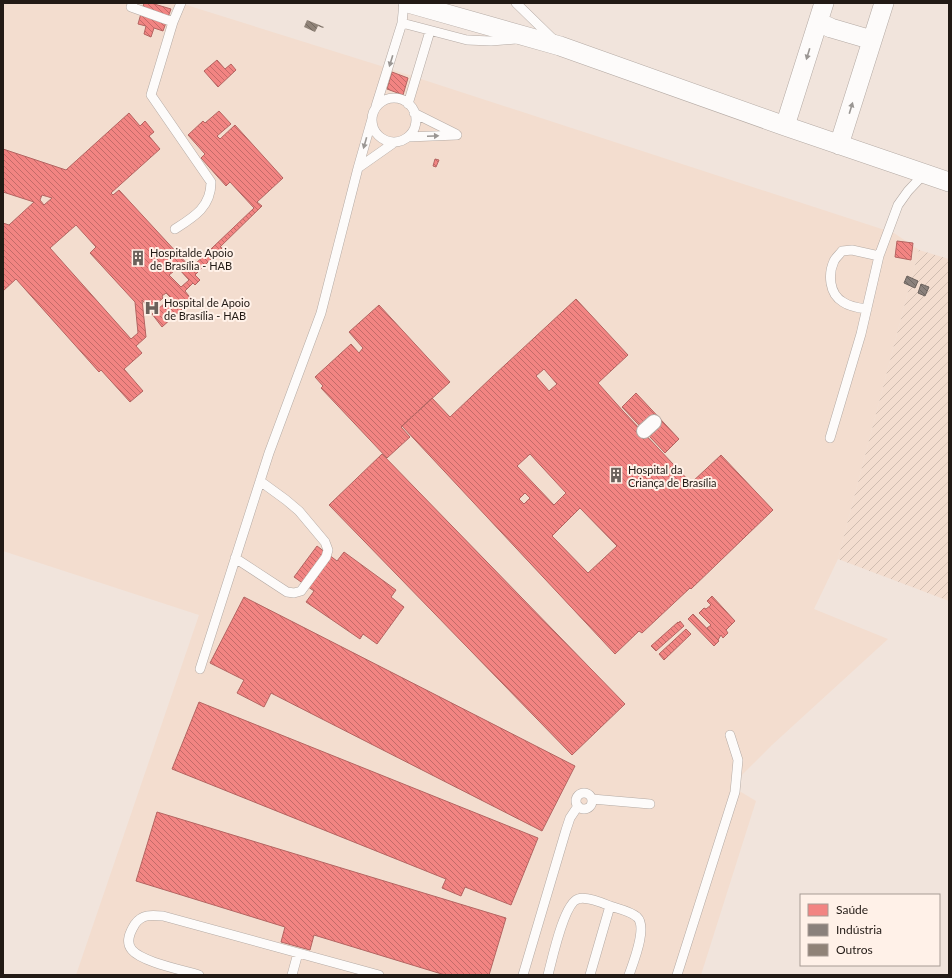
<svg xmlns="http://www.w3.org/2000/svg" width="952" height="978" viewBox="0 0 952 978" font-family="Lato,sans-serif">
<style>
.built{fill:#f3ddcf}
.industrial{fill:url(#industrial-furrows)}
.health{fill:url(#health-back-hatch);stroke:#b46461;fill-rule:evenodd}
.industry{fill:url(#industry-back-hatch);stroke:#6b625d}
.building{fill:url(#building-back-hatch)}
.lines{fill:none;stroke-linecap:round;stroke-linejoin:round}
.service-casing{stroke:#b4aaa4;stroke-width:10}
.pedestrian-casing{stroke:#b4aaa4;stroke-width:16}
.minor-casing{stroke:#b4aaa4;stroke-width:20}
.service{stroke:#fdfbfa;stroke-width:9}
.pedestrian{stroke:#fdfbfa;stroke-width:14}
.minor{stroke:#fdfbfa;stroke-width:19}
.oneway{fill:#9a9693}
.labels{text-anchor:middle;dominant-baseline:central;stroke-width:4;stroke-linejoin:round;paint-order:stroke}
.poi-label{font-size:11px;fill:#221a15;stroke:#fff1e8;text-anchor:start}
</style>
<defs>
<pattern id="industrial-furrows" width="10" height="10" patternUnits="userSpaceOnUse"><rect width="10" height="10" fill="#f3ddcf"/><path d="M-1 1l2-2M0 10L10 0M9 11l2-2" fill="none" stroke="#d0bdb1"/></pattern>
<pattern id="health-back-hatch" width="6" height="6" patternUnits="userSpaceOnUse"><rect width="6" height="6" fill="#f28482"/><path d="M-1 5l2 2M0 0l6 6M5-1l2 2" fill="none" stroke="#c46b69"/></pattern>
<pattern id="industry-back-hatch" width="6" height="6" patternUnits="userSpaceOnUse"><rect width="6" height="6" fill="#8a817c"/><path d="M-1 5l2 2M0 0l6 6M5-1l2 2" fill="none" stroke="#706964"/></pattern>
<pattern id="building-back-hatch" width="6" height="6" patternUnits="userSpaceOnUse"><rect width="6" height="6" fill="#908378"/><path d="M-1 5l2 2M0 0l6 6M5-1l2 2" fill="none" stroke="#756a61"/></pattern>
</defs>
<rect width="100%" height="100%" fill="#f1e4dc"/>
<path class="built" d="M3,3H180L381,66L894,233L919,250L838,559L814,609L888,639L772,745L731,786L756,801L701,975H76L199,615L3,551Z"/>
<path class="industrial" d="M919,250L949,259V601L838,559Z"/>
<path class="health" d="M144,3H151L171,9L163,31L154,28L151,37L144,34L146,26L138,24Z
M217,60L225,69L231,64L236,70L218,87L204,71Z
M392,72L408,78L403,95L387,89Z
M219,111L231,124L217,136L220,139L235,125L283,178L257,202L262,206L220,247L222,248L195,275L200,280L195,285L193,283L185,291L192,300L162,327L152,314L171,298L166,293L162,296L163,298L150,309L142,300L146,337L136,346L142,353L124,369L143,391L130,402L101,370L99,372L16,279L3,291V223L9,225L34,202L3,192V149L66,170L129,113L140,126L145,121L154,132L149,136L160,149L111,193L113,195L119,190L191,268L254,208L230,182L226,186L201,158L205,154L188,135L203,121L205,123ZM42,195L52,198L44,205L40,200ZM76,225L96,247L90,253L135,302L138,333L131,339L50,248ZM178,268L189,280L181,287L169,275Z
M435,159L439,160L436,167L433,166Z
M897,241L913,243L911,260L895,257Z
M576,299L628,355L598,383L623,411L691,483L721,455L773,510L691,589L690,588L642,633L639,631L615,654L402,426L432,398L450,417L492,377ZM544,369L557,384L549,391L536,376ZM530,454L566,493L554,505L517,466ZM525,493L530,498L524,504L519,499ZM580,508L617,546L588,573L552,536Z
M379,305L450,382L401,427L410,437L387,458L321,388L323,386L315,377L351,344L359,353L363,348L349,332Z
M636,393L679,439L665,453L622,407Z
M382,454L625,704L572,755L329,505Z
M317,546L337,561L344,552L396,590L391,597L404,607L377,644L363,634L360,639L306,602L314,591L294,577Z
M712,596L735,621L726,630L728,633L723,638L721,635L718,640L707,628L711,625L699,613L704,608L706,609L711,605L707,601Z
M244,597L575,766L542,831L271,693L264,707L237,693L244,680L210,663Z
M693,614L719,641L714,646L688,619Z
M680,621L684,626L656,651L651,646L678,622L679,623Z
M686,629L691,634L664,660L659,654Z
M199,702L538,838L511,905L465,887L461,896L442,888L446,879L172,769Z
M157,812L506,918L489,975H445L314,935L310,950L281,942L285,927L136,881Z"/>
<path class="industry" d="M907,276L918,281L915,288L904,283Z
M921,284L929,287L925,296L918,293Z"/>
<path class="building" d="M307,20L324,27L323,28L318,26L315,32L304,27Z"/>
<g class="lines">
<defs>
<path id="service" d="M133,3L131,7L173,22
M404,3L402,23L467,40L491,41L516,39
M516,3L555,41
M372 120a22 22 0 1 1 44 0a22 22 0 1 1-44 0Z
M408,104L430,31
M376,106L402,23
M414,113L456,134
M408,137L457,135
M358,168L395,142
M175,229C194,217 211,207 211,182L151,95L173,22L181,3
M867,309C859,308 850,307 843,302C829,294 828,274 834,261C836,257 840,254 842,251L852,250L879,256
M830,438L861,334L879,256L898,205L908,191L924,174
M235,558L287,592L294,593L301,591L326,557L328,550L325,542L299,511L286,500L260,481
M200,669L269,453L321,313L358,168L372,119
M576 801a8 8 0 1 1 16 0a8 8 0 1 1-16 0Z
M592,799L650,804
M610,906C619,909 630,911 637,917C648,927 633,963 629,975
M199,975C183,970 142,962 132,950C125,942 130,932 135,924C142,914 152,915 163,916L379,975
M292,975L298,953
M523,975L566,830L570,818L578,806
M548,975C552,960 564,903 578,899C585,896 603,903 610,906L590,975
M677,975L735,792L738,760L730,735"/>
<path id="pedestrian" d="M644,431L654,422"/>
<path id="minor" d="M408,3L560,46L785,126L949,182
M818,22L831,28L872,40
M785,126L824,3
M839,145L884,3"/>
</defs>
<use href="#service" class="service-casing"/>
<use href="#pedestrian" class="pedestrian-casing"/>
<use href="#minor" class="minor-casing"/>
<use href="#service" class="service"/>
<use href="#pedestrian" class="pedestrian"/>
<use href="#minor" class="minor"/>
</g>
<defs><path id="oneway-solid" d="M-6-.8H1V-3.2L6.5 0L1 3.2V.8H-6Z"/></defs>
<g class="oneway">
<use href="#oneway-solid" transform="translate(808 54) rotate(107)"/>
<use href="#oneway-solid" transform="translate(391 61) rotate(107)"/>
<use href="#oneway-solid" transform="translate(851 108) rotate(-73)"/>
<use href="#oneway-solid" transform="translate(433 136) rotate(-2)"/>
<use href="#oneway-solid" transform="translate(365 143) rotate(106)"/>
</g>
<defs>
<symbol id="building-bare" viewBox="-9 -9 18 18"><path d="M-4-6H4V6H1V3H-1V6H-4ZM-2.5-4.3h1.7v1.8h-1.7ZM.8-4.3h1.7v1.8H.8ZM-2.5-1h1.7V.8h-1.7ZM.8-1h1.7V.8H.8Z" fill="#6a615b" stroke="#fff1e8" stroke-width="2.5" paint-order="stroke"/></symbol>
<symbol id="hospital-bare" viewBox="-9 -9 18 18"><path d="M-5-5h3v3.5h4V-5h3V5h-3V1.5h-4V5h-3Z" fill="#6a615b" stroke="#fff1e8" stroke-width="2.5" paint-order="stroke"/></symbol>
</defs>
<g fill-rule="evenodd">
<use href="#building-bare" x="127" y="247" width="22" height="22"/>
<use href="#hospital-bare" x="141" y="297" width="22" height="22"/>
<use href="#building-bare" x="605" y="464" width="22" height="22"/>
</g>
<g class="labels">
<g class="poi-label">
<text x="150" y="252">Hospitalde Apoio<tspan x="150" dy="13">de Brasília - HAB</tspan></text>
<text x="164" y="302">Hospital de Apoio<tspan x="164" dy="13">de Brasília - HAB</tspan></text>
<text x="628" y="469">Hospital da<tspan x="628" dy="13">Criança de Brasília</tspan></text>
</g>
</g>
<rect width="952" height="978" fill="none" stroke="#221a15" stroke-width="8"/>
<rect x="800" y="894" width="140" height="72" fill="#fff1e8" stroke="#a79b94"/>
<rect x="808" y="904" width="20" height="12" fill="#f28482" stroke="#a79b94"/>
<text x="836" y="914" font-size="12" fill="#221a15">Saúde</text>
<rect x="808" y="924" width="20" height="12" fill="#8a817c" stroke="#a79b94"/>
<text x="836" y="934" font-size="12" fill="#221a15">Indústria</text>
<rect x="808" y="944" width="20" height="12" fill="#908378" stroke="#a79b94"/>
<text x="836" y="954" font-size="12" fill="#221a15">Outros</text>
</svg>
